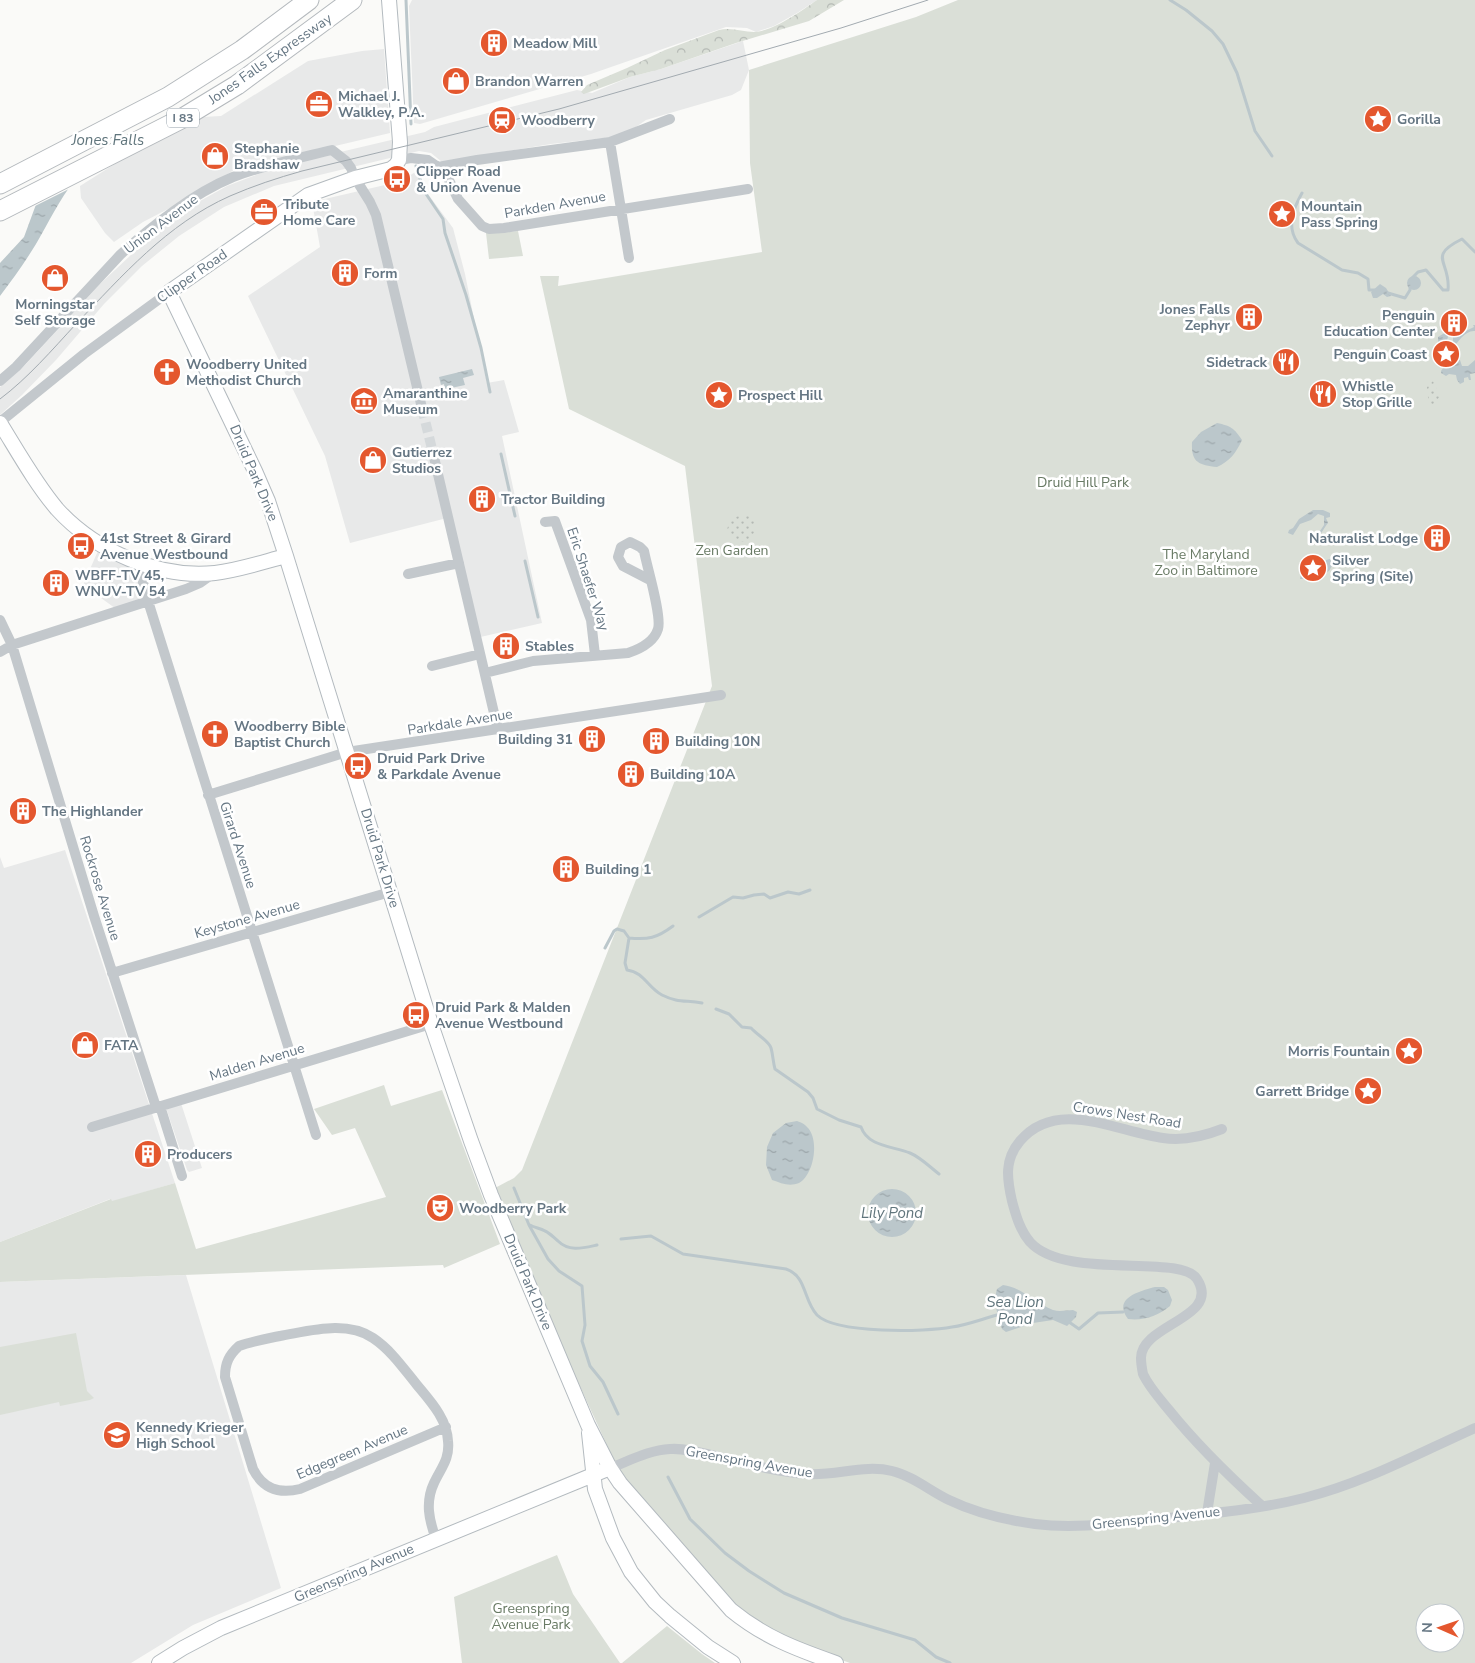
<svg xmlns="http://www.w3.org/2000/svg" width="1475" height="1663" viewBox="0 0 1475 1663" font-family="'Nunito Sans',sans-serif">
<style>
.built{fill:#e8e9e9}
.forest{fill:url(#forest-crowns)}
.park{fill:#dadfd7;fill-rule:evenodd}
.garden{fill:url(#garden-dots)}
.water{fill:url(#water-ripples)}
.pier{fill:#fafaf8}
.lines{fill:none;stroke-linecap:round;stroke-linejoin:round}
.stream{stroke:#bbc7cb;stroke-width:3}
.street-tunnel{stroke:#d5d9db;stroke-width:10;stroke-dasharray:10 5;stroke-linecap:butt}
.secondary-casing{stroke:#b3babf;stroke-width:16}
.highway-casing{stroke:#b4b9bd;stroke-width:21}
.street{stroke:#c3c8cc;stroke-width:10}
.secondary{stroke:#fff;stroke-width:14}
.highway{stroke:#fff;stroke-width:19}
.tram{stroke:#a2aab0;stroke-width:1}
.labels{text-anchor:middle;dominant-baseline:central;stroke-width:5;stroke-linejoin:round;paint-order:stroke}
.shield{fill:#fff;stroke:#939fa8;stroke-width:1}
.shield-label{font-size:12px;font-weight:bold;fill:#657683}
.poi-label{font-size:14px;font-weight:bold;fill:#657683;stroke:#fff;text-anchor:start}
.street-label{font-size:14px;fill:#657683;stroke:#fff}
.park-label{font-size:14px;fill:#687a64;stroke:#fff}
.water-label{font-size:15px;font-style:italic;fill:#60757c;stroke:#fff}
</style>
<defs>
<pattern id="forest-crowns" width="20" height="18" patternUnits="userSpaceOnUse" patternTransform="scale(1.25)"><rect width="20" height="18" fill="#dadfd7"/><path d="M2 6a3 3 0 1 1 6 0M12 15a3 3 0 1 1 6 0" fill="none" stroke="#b4b9b4"/></pattern>
<pattern id="garden-dots" width="8" height="8" patternUnits="userSpaceOnUse" patternTransform="scale(1.25)"><rect width="8" height="8" fill="#dadfd7"/><path d="M2 2h.1M6 6h.1" fill="none" stroke="#b4b9b4" stroke-width="1.8" stroke-linecap="round"/></pattern>
<pattern id="water-ripples" width="26" height="14" patternUnits="userSpaceOnUse" patternTransform="scale(1.25)"><rect width="26" height="14" fill="#bbc7cb"/><path d="M2 4q2-2 4 0t4 0M15 11q2-2 4 0t4 0" fill="none" stroke="#9ca6aa"/></pattern>
</defs>
<rect width="100%" height="100%" fill="#fafaf8"/>
<path class="built" d="M412,0H817L797,13L774,26L756,32L747,28L726,27L591,74L420,124L414,123L409,6Z
M743,41L749,70L741,90L732,95L646,120L633,129L613,137L551,144L442,162L431,153L419,151L274,186L224,207L179,236L142,266L104,304L56,360L22,395L0,415V387L26,364L100,284L163,225L182,211L227,186L277,167L425,132L434,127L577,90L592,93L630,77L661,69Z
M384,49L390,133L234,170L191,197L143,222L114,242L105,233L81,198L80,186L129,155L202,117L221,116L308,61L362,51Z
M418,170L428,194L453,228L465,274L487,383L504,380L519,432L502,436L542,623L476,638L447,518L350,543L325,456L248,296L320,247L312,202L402,181Z
M101,544L141,563L150,601L119,611L83,585Z
M65,850L175,1183L111,1202L110,1199L0,1242V857L4,868Z
M180,1100L202,1168L189,1172L187,1170L165,1105Z
M186,1275L281,1588L193,1625L131,1663H0V1282Z"/>
<path class="forest" d="M817,0H844L809,21L736,43L661,69L630,77L584,94L581,92L587,85L627,68L665,50L719,30C731,27 743,32 754,32C774,31 801,11 817,0Z"/>
<path class="park" d="M958,0H1475V1663H850L784,1639L733,1606L623,1480L571,1367L495,1188L514,1178L522,1170L712,686L685,466L569,409L540,276H559L558,286L762,252L750,163L749,70L916,17ZM1425,1613H1455V1643H1425Z
M518,231L523,256L489,259L486,233Z
M384,1085L391,1106L442,1090L500,1244L444,1268L443,1265L0,1282V1242L111,1199L112,1201L175,1183L196,1249L386,1197L355,1128L332,1135L314,1109Z
M76,1333L87,1391L94,1398L90,1400L60,1406L59,1402L0,1415V1347Z
M557,1555L573,1594L620,1663H462L454,1597Z
M667,1626L702,1654L715,1663H622Z"/>
<path class="garden" d="M1433,381L1440,396L1434,405L1429,407L1427,387Z
M748,513L753,515L756,518L755,530L751,540C742,543 732,542 727,533C727,520 737,515 748,513Z"/>
<path class="water" d="M75,180C59,200 49,222 36,244C25,262 13,279 0,296V263L24,237L38,199Z
M1407 283a7 7 0 1 1 14 0a7 7 0 1 1-14 0Z
M1380,284L1386,288L1391,296L1387,297L1383,294L1377,298H1373L1371,292Z
M1473,325H1475V331C1465,330 1458,342 1452,349L1456,359L1460,360L1462,366H1468L1475,360V373L1470,374L1471,380H1469L1468,377L1464,378V382L1460,384L1457,380L1456,375L1449,374L1446,376L1441,373V371L1446,364L1442,357L1435,352L1436,348L1440,346L1438,341V337L1446,332L1448,337L1445,345L1448,346L1453,342V337L1474,327Z
M472,369L474,375L463,378L465,385L451,388L452,393L446,394L444,384L441,385L439,377Z
M1217,423C1231,426 1234,428 1242,440C1236,453 1230,461 1217,467C1198,465 1191,462 1192,442L1201,432Z
M1313,510H1323L1330,513V517L1326,518L1328,523C1324,527 1322,536 1315,536V533L1320,531L1324,525V516L1318,514L1311,520L1300,524L1293,535L1288,533L1289,530L1293,528L1299,519Z
M1330,559L1333,564L1329,571L1320,575L1318,572L1303,579H1300L1301,574L1315,568L1323,571L1325,569L1324,566L1326,560Z
M797,1121C800,1122 805,1124 807,1127C820,1139 814,1175 799,1183C789,1187 781,1183 772,1180L766,1165L767,1147L773,1133L786,1123Z
M868 1213a24 24 0 1 1 48 0a24 24 0 1 1-48 0Z
M1003,1285C1021,1287 1035,1303 1053,1310C1060,1312 1067,1310 1073,1310L1077,1312L1076,1317L1067,1326L1053,1320L1033,1323L1006,1332L1002,1329L994,1301L997,1289Z
M1155,1287H1164L1168,1290L1172,1300L1170,1306C1158,1316 1143,1321 1128,1319C1112,1298 1140,1291 1155,1287Z"/>
<path class="pier" d="M315,0H359L76,182L73,187L33,207L39,181L54,160Z"/>
<g class="lines">
<path class="stream" d="M406,0L411,124
M1170,0L1186,10L1212,31L1223,44L1237,73L1255,131L1272,156
M416,166L424,191L443,219L445,233L466,295L481,348L490,392
M1302,193C1293,209 1286,227 1298,243L1342,270L1358,273L1368,279L1369,290H1376
M1413,277L1418,272L1426,270L1443,290H1448C1451,261 1426,257 1462,239L1475,252
M1388,293L1405,298L1410,290V287
M501,454L515,516
M525,561L538,617
M699,917L733,897L743,898L754,895L764,894L770,898L788,892L799,894L810,890
M629,938C648,940 657,938 673,926
M605,948L614,931L617,929L624,931L629,938L625,963L627,970C644,972 648,988 662,995C678,1003 686,1000 702,1003
M716,1009L729,1014L742,1027L751,1028C756,1034 769,1041 771,1048C773,1055 773,1062 775,1069L808,1092L813,1098L817,1109L839,1120L861,1127C868,1147 893,1146 910,1153C920,1157 930,1167 939,1174
M514,1188L529,1225L548,1259L559,1271L582,1286L585,1325L582,1341L590,1366L603,1382L618,1414
M530,1225C535,1228 540,1228 545,1231C550,1233 554,1238 558,1241C569,1252 583,1248 597,1245
M621,1239L651,1236L683,1254L786,1269C807,1276 803,1300 817,1315C836,1334 926,1332 952,1327C967,1325 982,1319 997,1315H1002
M1069,1322L1079,1329L1098,1313L1123,1312
M668,1477L690,1519L725,1553L749,1571L784,1593L842,1618L915,1640L936,1657L950,1663"/>
<path class="street-tunnel" d="M422,408L433,453"/>
<defs>
<path id="secondary" d="M389,0L400,142L399,160L396,165L391,169L355,178L308,195L169,292L255,471L268,501L286,556L431,1024L471,1141L491,1195L588,1425L610,1468L620,1483L731,1610C764,1637 796,1649 836,1663
M0,423C18,452 35,483 57,509C95,551 159,579 215,573C239,570 263,562 286,556
M589,1433L595,1489L613,1538L631,1572L655,1602L670,1616L708,1647L733,1663
M159,1663L183,1648L221,1628L610,1468"/>
<path id="highway" d="M0,184L168,97L242,50L309,0
M0,211L181,119L237,85L352,0"/>
</defs>
<use href="#secondary" class="secondary-casing"/>
<use href="#highway" class="highway-casing"/>
<path class="street" d="M610,142L629,258
M399,160L411,158L428,160L438,167L447,176L458,199L482,226L489,229L504,228L748,189
M438,167L477,160L610,142L670,119
M0,381L16,367L120,255C150,227 194,193 233,177C265,165 299,158 332,150L346,161L351,168L355,178L370,202L376,215L422,408
M0,422L84,354L169,292
M433,453L498,730
M545,522L555,521L591,620L595,655
M141,563L143,582L148,601L316,1135
M408,574L459,563
M0,620L12,645L94,916L156,1107
M0,652L12,645L186,589L200,583L214,573
M432,666L480,654
M485,673L533,661L628,653C640,649 654,642 658,629C662,616 647,567 644,551L640,547L630,542L621,547L618,557L623,566L650,580
M208,795L347,752L721,695
M112,973L390,892
M160,1106L182,1176
M92,1127L431,1024
M1222,1129C1202,1137 1184,1141 1163,1138C1117,1132 1057,1097 1020,1141C1004,1160 1007,1179 1012,1201C1016,1216 1020,1230 1030,1242C1065,1281 1181,1253 1197,1279C1222,1318 1141,1324 1141,1358C1141,1363 1142,1369 1143,1374C1149,1387 1160,1399 1169,1410C1197,1445 1228,1475 1261,1505
M610,1468C629,1461 649,1450 670,1449C686,1448 703,1453 719,1457C748,1464 777,1472 807,1474C836,1476 865,1464 892,1471C913,1476 930,1491 949,1500C976,1513 1006,1520 1035,1524C1076,1529 1116,1523 1157,1519C1205,1514 1257,1510 1304,1498C1364,1483 1419,1453 1475,1428
M1207,1513L1215,1463
M436,1539C429,1520 425,1502 434,1483C441,1468 450,1459 448,1441C447,1419 431,1402 417,1385C404,1369 391,1350 373,1338C346,1320 310,1331 280,1336C266,1339 252,1341 239,1346C229,1355 225,1363 225,1377L253,1469C263,1489 279,1494 300,1489L446,1427"/>
<use href="#secondary" class="secondary"/>
<use href="#highway" class="highway"/>
<path class="tram" d="M0,399C28,378 52,350 76,324C122,276 167,224 230,196C253,186 277,178 302,171L559,109L841,28L928,0"/>
</g>
<defs>
<symbol id="building-disc" viewBox="-11 -11 22 22"><circle r="9.5" fill="#e4572e" stroke="#fff"/><path d="M-4-6H4V6H1V3H-1V6H-4ZM-2.5-4.3h1.7v1.8h-1.7ZM.8-4.3h1.7v1.8H.8ZM-2.5-1h1.7V.8h-1.7ZM.8-1h1.7V.8H.8Z" fill="#fff"/></symbol>
<symbol id="shop-disc" viewBox="-11 -11 22 22"><circle r="9.5" fill="#e4572e" stroke="#fff"/><path d="M-5-2.5h2.3a2.7 3.5 0 0 1 5.4 0H5L5.5 6h-11ZM-1.5-2.5h3a1.5 2.3 0 0 0-3 0Z" fill="#fff"/></symbol>
<symbol id="office-disc" viewBox="-11 -11 22 22"><circle r="9.5" fill="#e4572e" stroke="#fff"/><path d="M-6-3h4V-5.5h4V-3h4V5H-6ZM-1-4.5V-3h2v-1.5ZM-6 0V1H6V0Z" fill="#fff"/></symbol>
<symbol id="sight-disc" viewBox="-11 -11 22 22"><circle r="9.5" fill="#e4572e" stroke="#fff"/><path d="M0-6L1.8-2.2L6-1.7L2.9 1.2L3.7 5.4L0 3.3L-3.7 5.4L-2.9 1.2L-6-1.7L-1.8-2.2Z" fill="#fff"/></symbol>
<symbol id="station-disc" viewBox="-11 -11 22 22"><circle r="9.5" fill="#e4572e" stroke="#fff"/><path d="M-3-6H3Q5-6 5-4V2Q5 4 3 4L4.5 6H3L1.5 4h-3L-3 6H-4.5L-3 4Q-5 4-5 2V-4Q-5-6-3-6ZM-3.5-4v3h7v-3ZM-3.5 1v1.5H-2V1ZM2 1v1.5H3.5V1Z" fill="#fff"/></symbol>
<symbol id="bus-disc" viewBox="-11 -11 22 22"><circle r="9.5" fill="#e4572e" stroke="#fff"/><path d="M-5-6H5V4H4V6H2V4H-2V6H-4V4H-5ZM-3.5-4V0h7V-4ZM-3.5 1.2v1.5H-2V1.2ZM2 1.2v1.5H3.5V1.2Z" fill="#fff"/></symbol>
<symbol id="restaurant-disc" viewBox="-11 -11 22 22"><circle r="9.5" fill="#e4572e" stroke="#fff"/><path d="M-5-6h1v4h1v-4h1v4h1v-4h1v5L-1.5 .5V6h-2V.5L-5-1ZM5-6V6H3V1.5H1.5Q1.5-4 5-6Z" fill="#fff"/></symbol>
<symbol id="church-disc" viewBox="-11 -11 22 22"><circle r="9.5" fill="#e4572e" stroke="#fff"/><path d="M-1.2-6h2.4v3.5h3.3v2.4h-3.3V6h-2.4V-.1h-3.3v-2.4h3.3Z" fill="#fff"/></symbol>
<symbol id="museum-disc" viewBox="-11 -11 22 22"><circle r="9.5" fill="#e4572e" stroke="#fff"/><path d="M0-6L6-3V-2H-6V-3ZM-5-1h2V3h-2ZM-1-1h2V3h-2ZM3-1h2V3H3ZM-6 4H6V6H-6Z" fill="#fff"/></symbol>
<symbol id="theatre-disc" viewBox="-11 -11 22 22"><circle r="9.5" fill="#e4572e" stroke="#fff"/><path d="M-5-5.5Q0-4 5-5.5V0Q5 5 0 6Q-5 5-5 0ZM-3.3-2.5H-1v1.5H-3.3ZM1-2.5H3.3v1.5H1ZM-2.8 1Q0 5.5 2.8 1Z" fill="#fff"/></symbol>
<symbol id="school-disc" viewBox="-11 -11 22 22"><circle r="9.5" fill="#e4572e" stroke="#fff"/><path d="M0-5L7-2L0 1L-7-2ZM-4 1L0 2.5L4 1V4Q0 6-4 4Z" fill="#fff"/></symbol>
</defs>
<g fill-rule="evenodd">
<use href="#building-disc" x="478" y="27" width="32" height="32"/>
<use href="#shop-disc" x="440" y="65" width="32" height="32"/>
<use href="#office-disc" x="303" y="88" width="32" height="32"/>
<use href="#sight-disc" x="1362" y="103" width="32" height="32"/>
<use href="#station-disc" x="486" y="104" width="32" height="32"/>
<use href="#shop-disc" x="199" y="140" width="32" height="32"/>
<use href="#bus-disc" x="381" y="163" width="32" height="32"/>
<use href="#office-disc" x="248" y="196" width="32" height="32"/>
<use href="#sight-disc" x="1266" y="198" width="32" height="32"/>
<use href="#building-disc" x="329" y="257" width="32" height="32"/>
<use href="#shop-disc" x="39" y="262" width="32" height="32"/>
<use href="#building-disc" x="1233" y="301" width="32" height="32"/>
<use href="#building-disc" x="1438" y="307" width="32" height="32"/>
<use href="#sight-disc" x="1430" y="338" width="32" height="32"/>
<use href="#restaurant-disc" x="1270" y="346" width="32" height="32"/>
<use href="#church-disc" x="151" y="356" width="32" height="32"/>
<use href="#restaurant-disc" x="1307" y="378" width="32" height="32"/>
<use href="#sight-disc" x="703" y="379" width="32" height="32"/>
<use href="#museum-disc" x="348" y="385" width="32" height="32"/>
<use href="#shop-disc" x="357" y="444" width="32" height="32"/>
<use href="#building-disc" x="466" y="483" width="32" height="32"/>
<use href="#building-disc" x="1421" y="522" width="32" height="32"/>
<use href="#bus-disc" x="65" y="530" width="32" height="32"/>
<use href="#sight-disc" x="1297" y="552" width="32" height="32"/>
<use href="#building-disc" x="40" y="567" width="32" height="32"/>
<use href="#building-disc" x="490" y="630" width="32" height="32"/>
<use href="#church-disc" x="199" y="718" width="32" height="32"/>
<use href="#building-disc" x="576" y="723" width="32" height="32"/>
<use href="#building-disc" x="640" y="725" width="32" height="32"/>
<use href="#bus-disc" x="342" y="750" width="32" height="32"/>
<use href="#building-disc" x="615" y="758" width="32" height="32"/>
<use href="#building-disc" x="7" y="795" width="32" height="32"/>
<use href="#building-disc" x="550" y="853" width="32" height="32"/>
<use href="#bus-disc" x="400" y="999" width="32" height="32"/>
<use href="#shop-disc" x="69" y="1029" width="32" height="32"/>
<use href="#sight-disc" x="1393" y="1035" width="32" height="32"/>
<use href="#sight-disc" x="1352" y="1075" width="32" height="32"/>
<use href="#building-disc" x="132" y="1138" width="32" height="32"/>
<use href="#theatre-disc" x="424" y="1192" width="32" height="32"/>
<use href="#school-disc" x="101" y="1419" width="32" height="32"/>
</g>
<g class="labels">
<rect class="shield" x="167" y="108.5" width="32" height="19" rx="4"/>
<g class="shield-label">
<text x="183" y="118">I 83</text>
</g>
<g class="poi-label">
<text x="513" y="43">Meadow Mill</text>
<text x="475" y="81">Brandon Warren</text>
<text x="338" y="96">Michael J.<tspan x="338" dy="16">Walkley, P.A.</tspan></text>
<text x="1397" y="119">Gorilla</text>
<text x="521" y="120">Woodberry</text>
<text x="234" y="148">Stephanie<tspan x="234" dy="16">Bradshaw</tspan></text>
<text x="416" y="171">Clipper Road<tspan x="416" dy="16">&amp; Union Avenue</tspan></text>
<text x="283" y="204">Tribute<tspan x="283" dy="16">Home Care</tspan></text>
<text x="1301" y="206">Mountain<tspan x="1301" dy="16">Pass Spring</tspan></text>
<text x="364" y="273">Form</text>
<text x="55" y="304" text-anchor="middle">Morningstar<tspan x="55" dy="16">Self Storage</tspan></text>
<text x="1230" y="309" text-anchor="end">Jones Falls<tspan x="1230" dy="16">Zephyr</tspan></text>
<text x="1435" y="315" text-anchor="end">Penguin<tspan x="1435" dy="16">Education Center</tspan></text>
<text x="1427" y="354" text-anchor="end">Penguin Coast</text>
<text x="1267" y="362" text-anchor="end">Sidetrack</text>
<text x="186" y="364">Woodberry United<tspan x="186" dy="16">Methodist Church</tspan></text>
<text x="1342" y="386">Whistle<tspan x="1342" dy="16">Stop Grille</tspan></text>
<text x="383" y="393">Amaranthine<tspan x="383" dy="16">Museum</tspan></text>
<text x="738" y="395">Prospect Hill</text>
<text x="392" y="452">Gutierrez<tspan x="392" dy="16">Studios</tspan></text>
<text x="501" y="499">Tractor Building</text>
<text x="100" y="538">41st Street &amp; Girard<tspan x="100" dy="16">Avenue Westbound</tspan></text>
<text x="1418" y="538" text-anchor="end">Naturalist Lodge</text>
<text x="1332" y="560">Silver<tspan x="1332" dy="16">Spring (Site)</tspan></text>
<text x="75" y="575">WBFF-TV 45,<tspan x="75" dy="16">WNUV-TV 54</tspan></text>
<text x="525" y="646">Stables</text>
<text x="234" y="726">Woodberry Bible<tspan x="234" dy="16">Baptist Church</tspan></text>
<text x="573" y="739" text-anchor="end">Building 31</text>
<text x="675" y="741">Building 10N</text>
<text x="377" y="758">Druid Park Drive<tspan x="377" dy="16">&amp; Parkdale Avenue</tspan></text>
<text x="650" y="774">Building 10A</text>
<text x="42" y="811">The Highlander</text>
<text x="585" y="869">Building 1</text>
<text x="435" y="1007">Druid Park &amp; Malden<tspan x="435" dy="16">Avenue Westbound</tspan></text>
<text x="104" y="1045">FATA</text>
<text x="1390" y="1051" text-anchor="end">Morris Fountain</text>
<text x="1349" y="1091" text-anchor="end">Garrett Bridge</text>
<text x="167" y="1154">Producers</text>
<text x="459" y="1208">Woodberry Park</text>
<text x="136" y="1427">Kennedy Krieger<tspan x="136" dy="16">High School</tspan></text>
</g>
<g class="street-label">
<text transform="translate(270 59) rotate(-35)">Jones Falls Expressway</text>
<text transform="translate(555 205) rotate(-10)">Parkden Avenue</text>
<text transform="translate(161 224) rotate(-37)">Union Avenue</text>
<text transform="translate(192 276) rotate(-35)">Clipper Road</text>
<text transform="translate(254 473) rotate(67)">Druid Park Drive</text>
<text transform="translate(588 579) rotate(72)">Eric Shaefer Way</text>
<text transform="translate(460 722) rotate(-9)">Parkdale Avenue</text>
<text transform="translate(238 845) rotate(72)">Girard Avenue</text>
<text transform="translate(380 858) rotate(73)">Druid Park Drive</text>
<text transform="translate(100 888) rotate(73)">Rockrose Avenue</text>
<text transform="translate(247 919) rotate(-16)">Keystone Avenue</text>
<text transform="translate(257 1062) rotate(-17)">Malden Avenue</text>
<text transform="translate(1127 1115) rotate(9)">Crows Nest Road</text>
<text transform="translate(528 1282) rotate(67)">Druid Park Drive</text>
<text transform="translate(352 1452) rotate(-23)">Edgegreen Avenue</text>
<text transform="translate(749 1462) rotate(10)">Greenspring Avenue</text>
<text transform="translate(1156 1518) rotate(-6)">Greenspring Avenue</text>
<text transform="translate(354 1573) rotate(-23)">Greenspring Avenue</text>
</g>
<g class="park-label">
<text x="1083" y="482">Druid Hill Park</text>
<text x="732" y="550">Zen Garden</text>
<text x="1206" y="554">The Maryland<tspan x="1206" dy="16">Zoo in Baltimore</tspan></text>
<text x="531" y="1608">Greenspring<tspan x="531" dy="16">Avenue Park</tspan></text>
</g>
<g class="water-label">
<text x="108" y="140">Jones Falls</text>
<text x="892" y="1213">Lily Pond</text>
<text x="1015" y="1302">Sea Lion<tspan x="1015" dy="17">Pond</tspan></text>
</g>
</g>
<g transform="translate(1440 1628) rotate(272)"><circle r="24" fill="#ffffff" stroke="#c1c8cd"/>
<path d="M0-4L9 19L0 12L-9 19Z" fill="#e4572e"/>
<text y="-8" font-size="14" font-weight="bold" text-anchor="middle" fill="#657683">N</text>
</g>
</svg>
